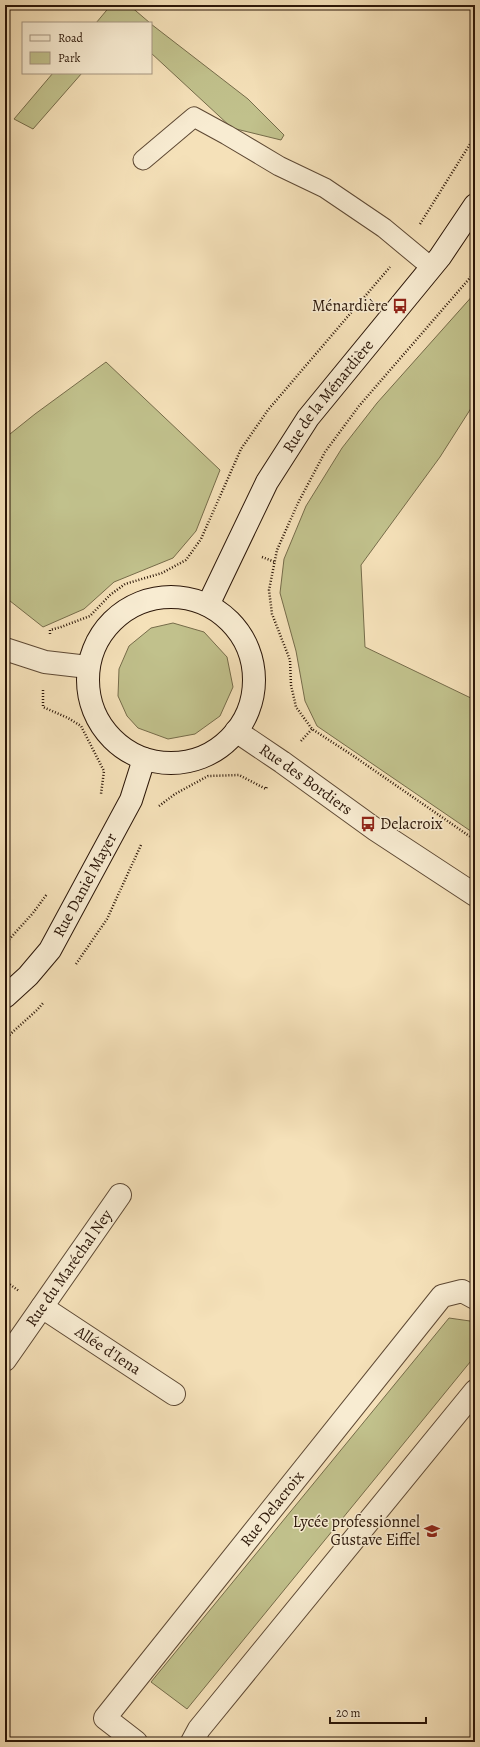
<svg xmlns="http://www.w3.org/2000/svg" width="480" height="1747" viewBox="0 0 480 1747" font-family="Alegreya,serif">
<style>
.green{fill:#c1c18c;stroke:#766c4a}
.lines{fill:none;stroke-linecap:round;stroke-linejoin:round}
.service-casing{stroke:#5e4934;stroke-width:21}
.minor-casing{stroke:#5e4934;stroke-width:24}
.tertiary-casing{stroke:#5e4934;stroke-width:24}
.secondary-casing{stroke:#2b1608;stroke-width:24}
.path{stroke:#2b1608;stroke-width:2.5;stroke-dasharray:1 2;stroke-linecap:butt}
.service{stroke:#f8ecd2;stroke-width:19}
.minor{stroke:#f8ecd2;stroke-width:22}
.tertiary{stroke:#f8ecd2;stroke-width:22}
.secondary{stroke:#f8ecd2;stroke-width:22}
.labels{text-anchor:middle;dominant-baseline:central;stroke-width:3;stroke-linejoin:round;paint-order:stroke}
.poi-label{font-size:16px;fill:#2b1608;stroke:#f8ecd2;text-anchor:end}
.street-label{font-size:16px;fill:#2b1608;stroke:#f8ecd2}
</style>
<rect width="100%" height="100%" fill="#f5e1b9"/>
<filter id="stains"><feTurbulence type="fractalNoise" baseFrequency=".005" numOctaves="4"/><feColorMatrix values="0 0 0 0 .2 0 0 0 0 .09 0 0 0 0 .02 0 0 0 .5 -.17"/></filter>
<radialGradient id="worn" r=".72"><stop offset=".6" stop-color="#630" stop-opacity="0"/><stop offset="1" stop-color="#630" stop-opacity=".3"/></radialGradient>
<path class="green" d="M111,5H129L150,23H96Z
M151,24L248,99L284,135L281,140L232,128L151,53Z
M53,73H82L33,129L14,119Z
M475,293V402L440,457L361,565L365,647L475,700V834L317,726L305,701L296,651L280,593L284,559L306,506L342,448L377,403Z
M106,362L220,470L196,531L173,558L114,582L84,609L43,627L5,597V438L35,414Z
M173,623L204,632L227,657L233,687L220,716L195,734L168,739L138,728L127,716L118,696L119,669L129,646L151,628Z
M449,1318L470,1321L475,1328V1356L187,1709L151,1682Z"/>
<g class="lines">
<defs>
<path id="service" d="M143,160L194,117L227,135L279,166L325,188L384,228L431,267"/>
<g id="minor">
<path id="s1" d="M42,1307L174,1394"/>
<path id="s2" d="M5,1360L120,1195"/>
<path id="s3" d="M136,1742L105,1718L442,1296L462,1291L475,1298"/>
<path d="M192,1742L199,1729L475,1391"/>
</g>
<g id="tertiary">
<path d="M5,649L45,662L88,667"/>
<path id="s4" d="M236,731L282,762L376,830L475,895"/>
</g>
<g id="secondary">
<circle cx="171" cy="680" r="83"/>
<path id="s5" d="M208,605L267,482L308,418L440,257L475,205"/>
<path id="s6" d="M5,997L28,976L50,950L131,800L144,759"/>
</g>
</defs>
<use href="#service" class="service-casing"/>
<use href="#minor" class="minor-casing"/>
<use href="#tertiary" class="tertiary-casing"/>
<use href="#secondary" class="secondary-casing"/>
<path class="path" d="M420,224L475,136
M475,272L359,406L325,452L298,503L277,550L269,590L272,614L290,660L291,685L296,707L312,729L352,755L475,840
M262,557L275,562
M50,634V630L61,627L90,616L110,595L125,584L162,573L186,560L201,539L241,449L268,410L390,267
M43,690V707L68,718L81,726L104,771L101,794
M301,741L312,729
M159,806L175,794L208,776L239,775L266,789L267,786
M5,944L33,913L47,894
M76,964L107,919L141,845
M5,1039L37,1010L44,1002
M5,1281L19,1291"/>
<use href="#service" class="service"/>
<use href="#minor" class="minor"/>
<use href="#tertiary" class="tertiary"/>
<use href="#secondary" class="secondary"/>
</g>
<defs>
<symbol id="bus-bare" viewBox="-9 -9 18 18"><path d="M-5-6H5V4H4V6H2V4H-2V6H-4V4H-5ZM-3.5-4V0h7V-4ZM-3.5 1.2v1.5H-2V1.2ZM2 1.2v1.5H3.5V1.2Z" fill="#8f2418" stroke="#f8ecd2" stroke-width="2.5" paint-order="stroke"/></symbol>
<symbol id="school-bare" viewBox="-9 -9 18 18"><path d="M0-5L7-2L0 1L-7-2ZM-4 1L0 2.5L4 1V4Q0 6-4 4Z" fill="#8f2418" stroke="#f8ecd2" stroke-width="2.5" paint-order="stroke"/></symbol>
</defs>
<g fill-rule="evenodd">
<use href="#bus-bare" x="389" y="295" width="22" height="22"/>
<use href="#bus-bare" x="357" y="813" width="22" height="22"/>
<use href="#school-bare" x="421" y="1520" width="22" height="22"/>
</g>
<g class="labels">
<g class="poi-label">
<text x="388" y="306">Ménardière</text>
<text x="380" y="824" text-anchor="start">Delacroix</text>
<text x="420" y="1522">Lycée professionnel<tspan x="420" dy="18">Gustave Eiffel</tspan></text>
</g>
<g class="street-label">
<text stroke="none"><textPath href="#s5" startOffset="242">Rue de la Ménardière</textPath></text>
<text stroke="none"><textPath href="#s4" startOffset="85">Rue des Bordiers</textPath></text>
<text stroke="none"><textPath href="#s6" startOffset="139">Rue Daniel Mayer</textPath></text>
<text stroke="none"><textPath href="#s2" startOffset="112">Rue du Maréchal Ney</textPath></text>
<text stroke="none"><textPath href="#s1" startOffset="79">Allée d'Iena</textPath></text>
<text stroke="none"><textPath href="#s3" startOffset="307">Rue Delacroix</textPath></text>
</g>
</g>
<rect width="480" height="1747" fill="none" stroke="#f5e1b9" stroke-width="20"/>
<rect x="6" y="6" width="468" height="1735" fill="none" stroke="#2b1608" stroke-width="2"/>
<rect x="10" y="10" width="460" height="1727" fill="none" stroke="#2b1608"/>
<rect x="22" y="22" width="130" height="52" fill="#f8ecd2" stroke="#a69681"/>
<rect x="30" y="35" width="20" height="6" fill="#f8ecd2" stroke="#a69681"/>
<text x="58" y="42" font-size="12" fill="#2b1608">Road</text>
<rect x="30" y="52" width="20" height="12" fill="#c1c18c" stroke="#a69681"/>
<text x="58" y="62" font-size="12" fill="#2b1608">Park</text>
<path d="M330 1717v6h96v-6" fill="none" stroke="#2b1608" stroke-width="2"/>
<text x="336" y="1717" font-size="12" fill="#2b1608" stroke="#f8ecd2" stroke-width="3" paint-order="stroke">20 m</text>
<rect width="100%" height="100%" filter="url(#stains)"/>
<rect width="100%" height="100%" fill="url(#worn)"/>
</svg>
